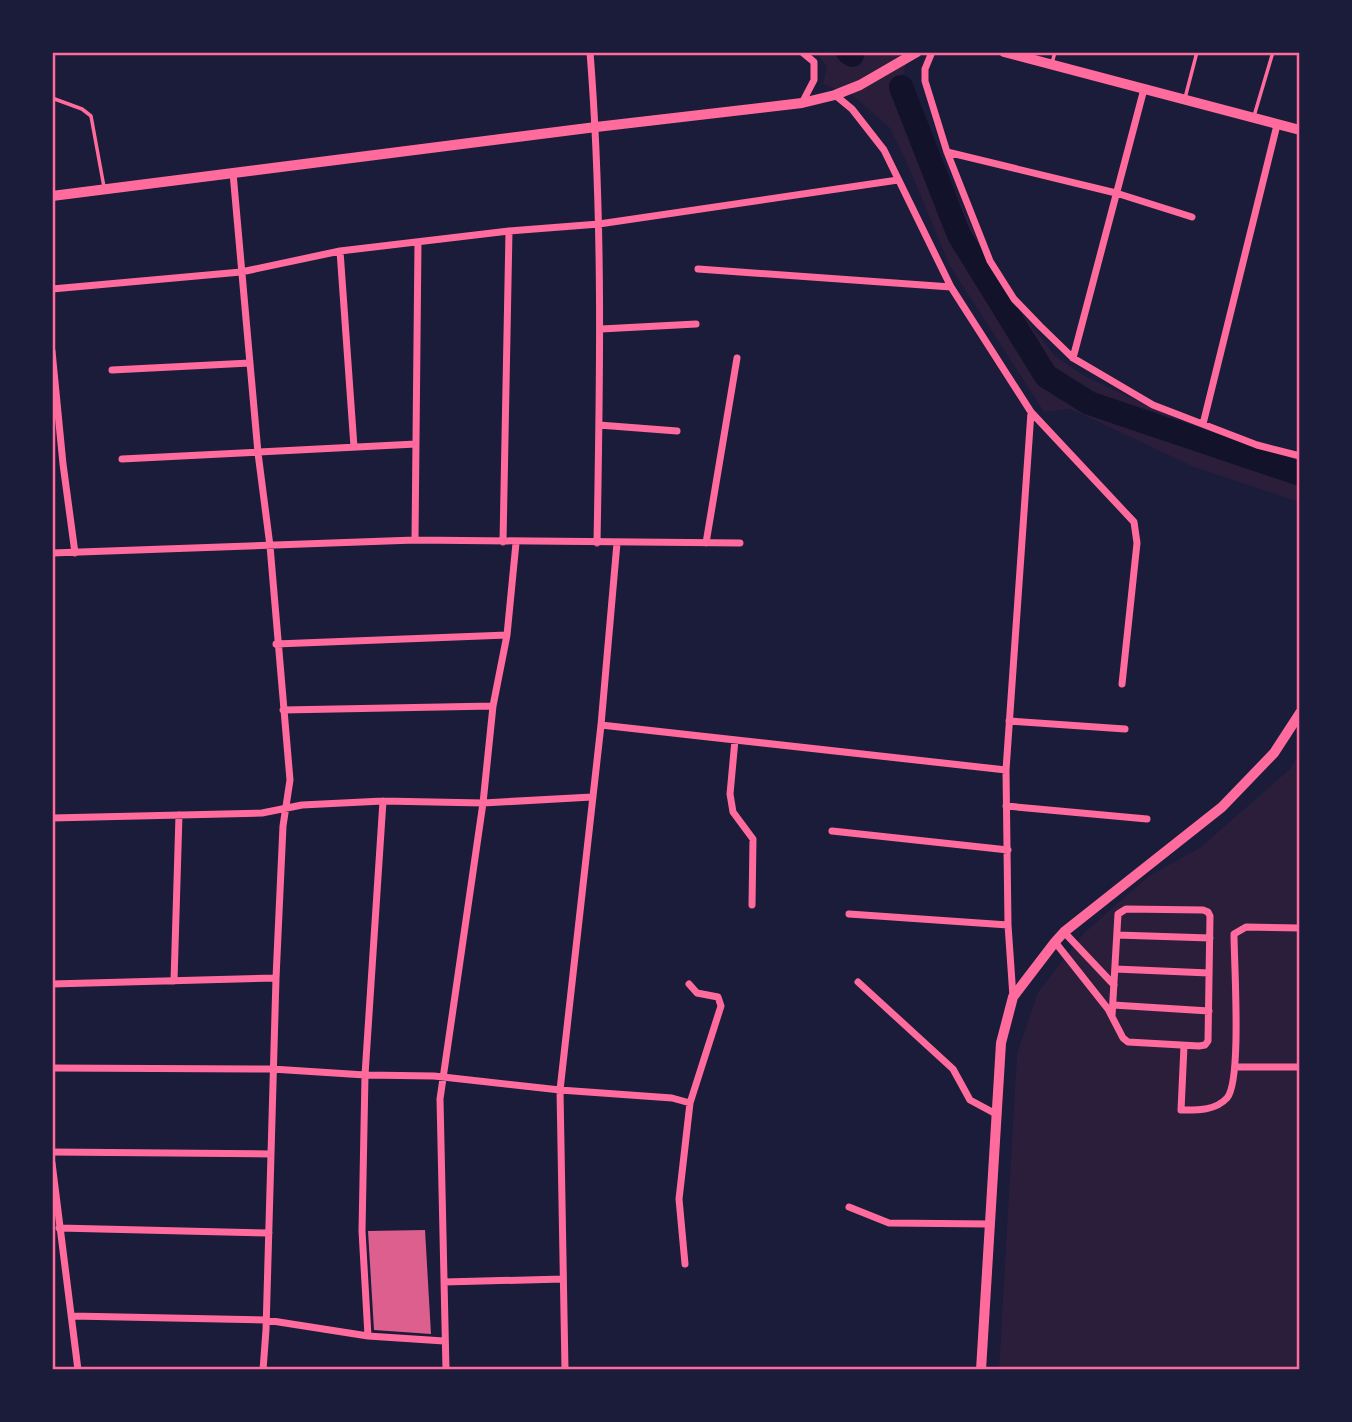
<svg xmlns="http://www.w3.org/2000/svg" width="1352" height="1422" viewBox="0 0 1352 1422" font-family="Helvetica,sans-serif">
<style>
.green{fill:#2a1e3b}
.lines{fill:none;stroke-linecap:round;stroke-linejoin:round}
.river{stroke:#12122b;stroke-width:24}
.building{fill:#dd5f8e}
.service{stroke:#ff6b9d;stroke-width:3.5}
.minor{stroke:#ff6b9d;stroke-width:7}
.tertiary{stroke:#ff6b9d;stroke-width:10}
.neatline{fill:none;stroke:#ff6b9d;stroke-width:2.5}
</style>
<rect width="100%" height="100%" fill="#1b1b3a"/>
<path class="green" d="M816,53H909L903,75L994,277L1054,355L1084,376L1211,435L1299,461V502L1194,467L1071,409L1044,412L950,266L907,163L890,128L852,95L823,84L827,66Z
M1299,754V1369L999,1370L1017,1054L1038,992L1084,933L1149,876L1201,847L1290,769Z"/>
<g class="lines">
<path class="river" d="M848,52L852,55
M901,87L959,235L1046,376L1089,403L1300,474"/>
</g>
<path class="building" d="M425,1230L431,1334L374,1330L368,1231Z"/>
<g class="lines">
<path class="service" d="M1052,63L1055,52
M52,98L82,109L91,116L104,187
M1185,98L1197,52
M1254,116L1273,52"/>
<path class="minor" d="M590,52C603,216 600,379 597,543
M932,52L925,69V81L947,152L990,261L1014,299L1040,326L1073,358L1153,405L1257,445L1300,456
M835,95L852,109L884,150L951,287L1031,412L1134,522L1137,543L1122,684
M802,103L814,80V62L802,52
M947,152L1116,193L1192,217
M233,173L258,453L270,546L290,780L283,826L276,978L266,1330L263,1370
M340,251L354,447
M698,269L951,287
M52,289L241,272L340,251L509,231L599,224L898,180
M601,329L696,324
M52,351L63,464L75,553
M1073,358L1144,89
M112,370L250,363
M1203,424L1277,125
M599,425L677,431
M122,459L416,444
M415,540L418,242
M503,542L509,231
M706,543L737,358
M52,553L415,540L740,543
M276,644L507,635
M283,710L493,706
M1009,721L1125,729
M601,725L1006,770
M735,740L730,794L733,812L753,839L752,905
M1006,806L1147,819
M52,818L262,813L302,805L383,801L483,803L592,797
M832,831L1008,850
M849,914L1008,925
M1064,932L1114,985
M1117,935L1210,938
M1055,942L1108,1009L1123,1038L1128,1042L1199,1046L1205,1045L1208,1041L1210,916L1208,912L1203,910L1126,909L1118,914L1112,1016
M1115,969L1209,973
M174,981L179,815
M858,982L953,1069L970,1100L996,1114
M52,984L276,978
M1013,997L1008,925L1006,770L1031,412
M1113,1005L1209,1011
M1184,1046L1181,1110C1197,1110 1215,1111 1227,1098C1242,1081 1234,963 1234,934L1246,927L1300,928
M1235,1067H1300
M52,1068L272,1069L365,1075L434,1076L560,1090L672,1098L690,1103
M52,1152L270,1154
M52,1163L78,1370
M849,1207L889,1223L989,1224
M59,1228L269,1233
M685,1264L679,1199L690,1103L721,1006L718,997L697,993L689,984
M444,1282L563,1279
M72,1316L266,1320L368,1336L444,1341
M368,1336L362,1231L365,1075L383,801
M446,1370L440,1099L483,803L493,706L507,635L516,543
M565,1370L560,1090L601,725L617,543"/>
<path class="tertiary" d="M1004,52L1300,130
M52,196L596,127L802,103L835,95L860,85L917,52
M981,1370L1001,1043L1013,997L1055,942L1064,932L1222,807L1274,753L1300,713"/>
</g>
<rect width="1352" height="1422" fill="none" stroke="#1b1b3a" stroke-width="108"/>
<rect x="54" y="54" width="1244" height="1314" class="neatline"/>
</svg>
